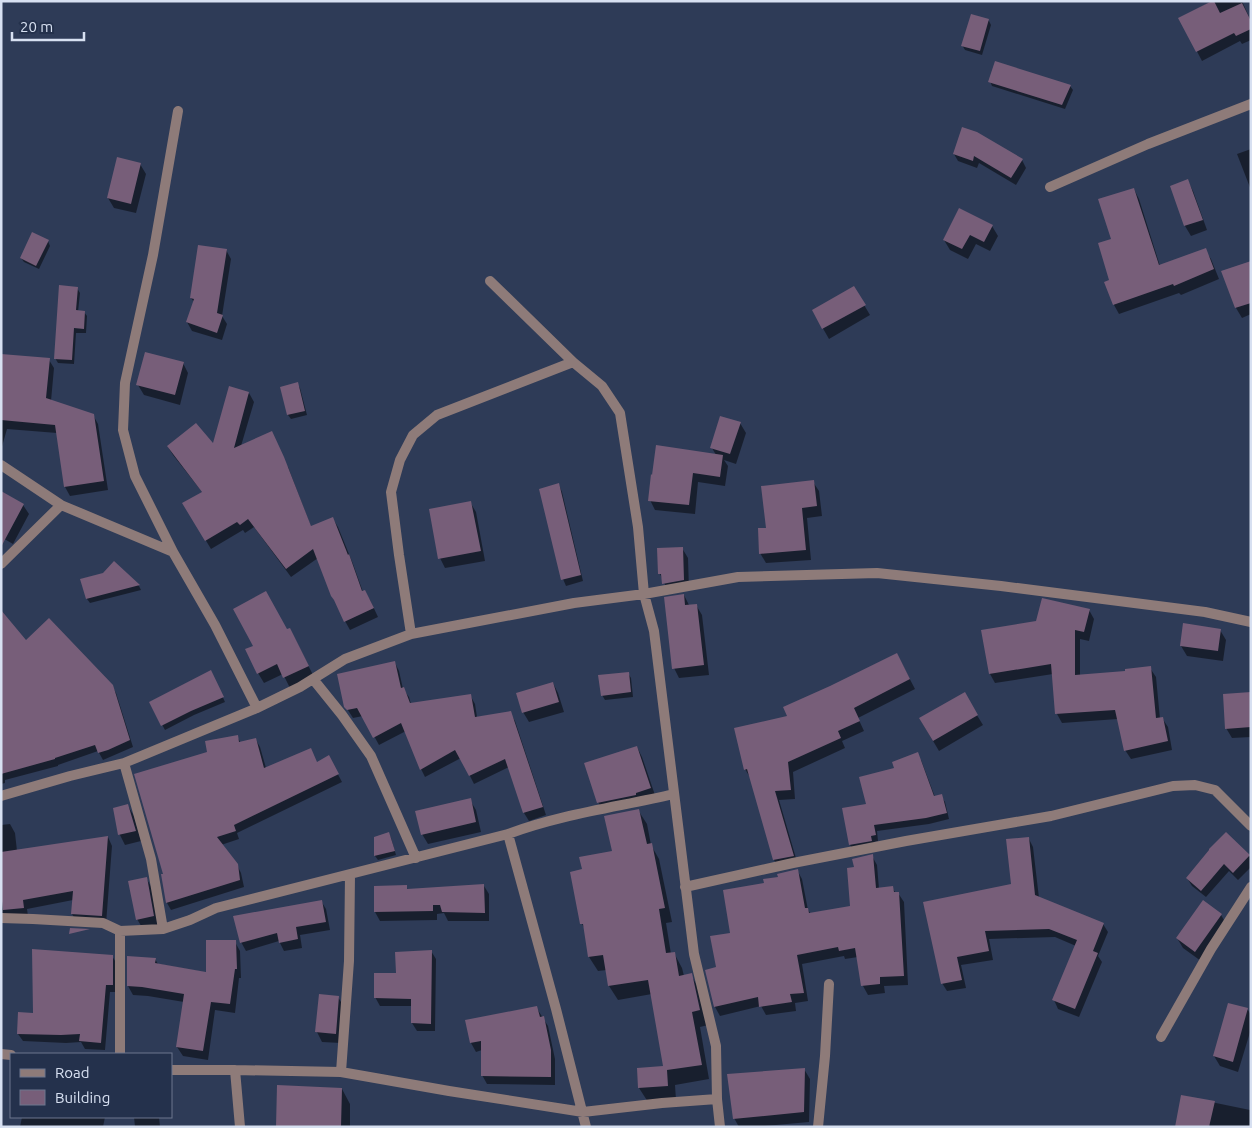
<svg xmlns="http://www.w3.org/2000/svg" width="1252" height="1128" viewBox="0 0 1252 1128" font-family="Ubuntu,sans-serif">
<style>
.shadow{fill:#0007}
.building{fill:#775e79}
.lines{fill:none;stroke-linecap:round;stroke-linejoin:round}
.street{stroke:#8e7b79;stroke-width:10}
</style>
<rect width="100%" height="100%" fill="#2e3b57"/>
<path class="shadow" d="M1212,1H1242L1251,21V40L1242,44L1240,41L1202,61L1180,19Z
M972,15L989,21L991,25L982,55L965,50L962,45Z
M990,81L1070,86L1073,90L1065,109L992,86Z
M1251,149V190L1237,154Z
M954,154L1022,160L1026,168L1016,185L979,163L977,168L958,161Z
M140,164L146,174L136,213L114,208L108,198Z
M1188,181L1193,191L1207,230L1191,236L1185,226L1172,187Z
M1134,189L1139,199L1160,266L1205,250L1211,259L1219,279L1181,295L1179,293L1119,314L1114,305L1111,281L1112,240Z
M992,226L998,236L990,251L976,244L968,259L950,250L944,240Z
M48,241L50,246L39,269L24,262L21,258Z
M226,250L231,259L222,316L227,324L222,340L192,331L187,322L194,302L191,298Z
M1251,262V314L1242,318L1236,308L1223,272Z
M77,288L80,293L78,312H84L87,316L86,333H76L74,364L58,363L55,358Z
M854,288L870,315L829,339L813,311Z
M1,355L49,360L54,368L51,401L93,415L98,424L108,490L70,496L65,487L57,433L7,429L1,450Z
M183,363L188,373L180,405L144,395L138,385Z
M297,384L300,388L307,415L291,419L288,415Z
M249,393L254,402L241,446L288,467L311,527L333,519L338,527L353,564L363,592L370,600L378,617L350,630L345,621L318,558L291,577L254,527L245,533L243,530L211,549L184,504L203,493L173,455L168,447L213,446Z
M740,423L746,433L736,464L724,460L728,466L725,486L698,482L695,514L655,510L650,500L653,476L716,455L712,448Z
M813,482L819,491L822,516L807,518L811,560L766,563L760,553Z
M559,485L562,492L583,581L566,586L563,579Z
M470,502L476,512L485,561L445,568L440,558Z
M23,505L29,514L13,544L1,537Z
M682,548L688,558L689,590L669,593L660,574L658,549Z
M114,563L139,586L141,590L90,603L87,599L82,579L103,574Z
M684,595L689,605H696L702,615L709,675L679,678L674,668Z
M1089,610L1094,619L1089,641L1080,639V676L1127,672L1150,668L1156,677L1160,719L1162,718L1168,727L1172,750L1131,759L1125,750L1118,719L1062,723L1057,714L1053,674L995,683L990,674L983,631L1038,622Z
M1220,630L1226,640L1223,661L1187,656L1181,646Z
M287,631L295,639L314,677L290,688L283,674L264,683L258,673Z
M26,641L112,686L116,693L133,747L103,760L98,751L58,765V766L5,780V783L1,784V682Z
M395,663L399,671L403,689L409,697L411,704L470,695L475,704L477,717L510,713L515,721L546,815L529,821L524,813L509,767L474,784L461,758L425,777L421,769L406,731L379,745L363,716L353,718L346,707Z
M902,664L915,689L858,718L864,731L842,741L845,748L793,772L795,799L779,800L798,865L780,870L774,860L751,779L745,769L789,717Z
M628,673L631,678L633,697L605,700L602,695Z
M213,676L225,702L194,715L165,730L150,702Z
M553,683L558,693L564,712L529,722L523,712Z
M1251,693V737L1232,738L1226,728Z
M964,694L983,725L939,751L920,719Z
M237,737L241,743L256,740L260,747L266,768L317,763L333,765L342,782L237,833L239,839L221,845L237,865L241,873L244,887L171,910L167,903L162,875H165L208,753Z
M637,747L642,757L656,798L604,812L598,802Z
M921,760L935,797L941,796L945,802L949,819L929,824L877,831L878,841L874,842V847L854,851L850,845Z
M470,800L476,810L481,832L428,844L422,834Z
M128,806L134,816L141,841L125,845L120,835L114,809Z
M638,810L647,824L651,845L659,859L672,922L666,923L671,954L674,953L682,968L684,976L691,975L699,989L708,1025L700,1027L709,1079L675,1085L676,1100L648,1102L639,1088L665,1068L652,994L618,1000L609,986L607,970L598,971L589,957L585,929L582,924L583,870L613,852Z
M10,824L15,833L17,851L108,837L112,846L106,924L77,922L72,914L73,900L27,909L28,916L1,919V825Z
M1226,833L1251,858V867L1238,880L1229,871L1206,897L1192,886L1187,878Z
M389,834L391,838L396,855L378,860L375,856V838Z
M1029,839L1033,847L1039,898L1103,924L1108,932L1098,956L1102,962L1079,1017L1058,1009L1054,1000L1076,946L1055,937L989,939L993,960L961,965L966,988L947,991L942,983L925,903L1012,885Z
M872,856L877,865L879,889L892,888L896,893H898L904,902L908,985L884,986L885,993L868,995L863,986L858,957L845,959L844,956L802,964L808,1001L795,1003L796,1011L766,1015L761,1006L720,1016L715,1007L717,968L731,934L765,884L797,870L802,879L808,910L811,914L851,907L855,869Z
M146,878L152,888L159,926L143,929L137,919Z
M484,886L489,894V921H448L444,913L437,914V920L380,921L375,912L406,887L408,890Z
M321,901L326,909L330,930L300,935L302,948L284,951L279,941L246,951L241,942Z
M1203,902L1221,915L1227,925L1201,961L1183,948L1177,938Z
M235,942L240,951L241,978H239L235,1013L215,1010L208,1060L183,1056L177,1047L184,1002L148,996L133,995L128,986L155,959L158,964L208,973Z
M431,951L436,959L435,1031H417L412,1023V1006H380L375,997L398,975Z
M112,956L117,964V992H110L105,1050L85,1049L81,1042L66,1043L23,1041L18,1034L34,1014Z
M338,997L344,1007L341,1043L322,1042L317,1032Z
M1229,1004L1248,1010L1251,1015V1029L1238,1072L1220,1066L1214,1056Z
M536,1007L548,1026L555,1059V1085L487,1084L482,1075V1050L476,1052L471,1043L466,1021Z
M804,1069L810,1079L809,1122L755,1127H739L734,1118Z
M342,1089L350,1104V1127H277Z
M1182,1096L1250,1110L1251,1102V1127H1176Z
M22,1117H105L103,1127H20Z
M134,1117H159L160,1127H135Z"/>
<path class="building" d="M1212,1H1214L1220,13L1242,3L1251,21V29L1236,36L1234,33L1196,52L1178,18Z
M971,14L989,19L980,51L961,46Z
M995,61L1071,85L1062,105L988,82Z
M962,127L977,132L1023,159L1011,178L974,156L973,161L953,154Z
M117,157L141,163L131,204L107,198Z
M1188,179L1203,220L1184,226L1170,186Z
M1134,188L1159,265L1206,248L1214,269L1174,286L1173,284L1113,305L1104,282L1109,280L1098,243L1111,239L1098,199Z
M959,208L993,225L984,242L970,235L962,249L943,240Z
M32,232L49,240L36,266L20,258Z
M198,245L227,249L217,313L223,315L217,333L186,322L194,299L190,298Z
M1251,261V303L1235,308L1221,271Z
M59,285L78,287L76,310L85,311L84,329L74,328L72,360L54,359Z
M854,286L866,305L822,329L812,310Z
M145,352L184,362L175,395L136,385Z
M1,354L50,358L46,398L94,414L104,481L64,487L55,425L1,420Z
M298,382L305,411L287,415L280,387Z
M229,386L249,392L234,448L272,431L284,457L311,526L333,517L348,555L349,554L362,591L365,590L374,608L344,622L334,600L331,596L313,549L286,569L248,519L240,525L237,522L205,541L182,503L202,492L167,446L196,423L213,443Z
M720,416L741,422L730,454L710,448Z
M656,445L723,455L720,477L693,473L689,505L648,501L651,474L652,475Z
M814,480L817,506L802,508L806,550L759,554L758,528H766L761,486Z
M559,483L581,575L561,580L539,489Z
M1,491L24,504L1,547Z
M471,501L481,551L438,559L429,509Z
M683,547L684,580L662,584L661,574H658L657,548Z
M114,561L140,585L86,599L80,579L103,573Z
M266,591L287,629L290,628L309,666L283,678L277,664L257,674L245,649L253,646L233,609Z
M684,594L685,605L697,604L704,665L672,669L664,597Z
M1042,598L1090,609L1084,632L1075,630V675L1125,671V669L1151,666L1156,718L1163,717L1168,741L1124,751L1115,710L1055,714L1051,664L989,674L981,630L1036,621Z
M1,610L26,640L49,618L113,685L130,740L108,750L98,753L95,745L55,758V759L1,774Z
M1183,623L1221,629L1218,651L1180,646Z
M897,653L910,679L854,708L860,721L838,731L841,738L788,762L791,790L775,791L794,856L773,860L747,769L744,770L734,728L787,716L783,707L830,686Z
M395,661L401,688L404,687L410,703L471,694L475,717L511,711L543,807L523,813L505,759L469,776L455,750L420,770L401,723L373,738L357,708L347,710L344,707L337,674Z
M211,670L224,697L191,711L161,726L149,702Z
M629,672L631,692L601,696L598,675Z
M553,682L559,702L522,713L516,693Z
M965,692L978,715L933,741L919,718Z
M1251,692V727L1225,729L1223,694Z
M238,735L239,742L256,738L264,768L311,748L317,762L329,755L339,774L234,825L236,831L217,837L238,864L240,880L166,903L161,874H163L134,774L207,752L205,741Z
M637,746L651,788L636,793V795L597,803L584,763Z
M918,752L934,796L942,794L947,813L926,818L874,825L876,835L871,836L872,841L849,845L842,808L866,804L859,777L894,768L892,762Z
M471,798L476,822L421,835L415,811Z
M128,804L136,831L118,835L113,808Z
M639,809L647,844L652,843L665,908L659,909L666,953L675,952L679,976L692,973L700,1010L692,1012L702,1065L667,1070L668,1086L638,1088L637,1068L663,1066L648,980L608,986L603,955L588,957L583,924H580L570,872L582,869L579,857L612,851L604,816Z
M389,832L395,851L374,856V837Z
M1226,832L1250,855L1233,873L1224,864L1201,891L1186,878L1209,850V849Z
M108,836L102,916L71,914L73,891L23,900L24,908L3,910L1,892V852Z
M1029,837L1035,895L1104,923L1093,951L1098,953L1075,1009L1052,1000L1077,940L1049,929L985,931L989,951L957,957L962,980L941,984L923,902L1011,884L1006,839Z
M873,854L876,888L893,886L894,892H899L904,976L880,977V984L861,986L855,948L839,951L838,947L797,955L804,993L790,994L792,1002L759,1007L758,997L714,1007L705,970L716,967L710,936L730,933L723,890L764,883L763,879L778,877L777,874L798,869L805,908H808L809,913L850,906L847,868L854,867L852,859Z
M147,877L154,916L136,920L128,881Z
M484,884L485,913L442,912L440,905H433V911L374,912V886L407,885V889Z
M322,900L326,922L296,927L298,939L279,943L277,933L240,943L233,916Z
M1203,900L1222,914L1195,952L1176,938Z
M70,928L90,929L69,934Z
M206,940H236L237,969H235L230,1004L211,1002L203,1051L176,1047L184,994L142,987L127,986V956L156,958L155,963L206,972Z
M32,949L113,955V985H106L101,1043L79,1041L80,1034L61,1035L17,1034L18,1012L33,1013Z
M432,950L431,1024L411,1023V999L374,998V973H396L395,952Z
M319,994L339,996L336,1034L315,1032Z
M1228,1003L1248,1008L1233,1062L1213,1056Z
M537,1006L540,1017L544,1016L551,1050V1077L481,1076V1041L470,1043L465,1020Z
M805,1068L804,1112L733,1119L727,1074Z
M277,1085L342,1088L341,1127H276Z
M1181,1095L1215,1101L1209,1127H1175Z"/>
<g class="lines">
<path class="street" d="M1050,187L1148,144L1251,104
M490,281L573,362L602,386L620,413L638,527L644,594L654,631L694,954L716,1046L717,1099
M1,465L61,505L173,552L215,625L257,708
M173,552L135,476L123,430L125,383L153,255L178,111
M1,564L61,505
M411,634L399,555L391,492L400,460L413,435L437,415L573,362
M313,679L342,715L371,756L416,858
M124,763L151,859L163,929
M1,796L70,776L124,763L257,708L300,687L345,659L411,634L574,603L644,594L738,577L877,573L1001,586L1205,612L1251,622
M508,834L556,1009L586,1127
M685,887L793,863L906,841L1051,816L1173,786L1195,785L1215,790L1251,826
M1,918L33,919L103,923L120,931
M1161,1037L1211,949L1251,887
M1,1054L11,1055
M120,1054V931L163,929L190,920L216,908L508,834C562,814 618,807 674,794
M171,1070H235L341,1072L449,1091L583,1112L662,1103L717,1099L720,1127
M235,1070L240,1127
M341,1072L349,961L350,875
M818,1127L825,1056L829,984"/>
</g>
<rect width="1252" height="1128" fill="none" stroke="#d7e0f1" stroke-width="5"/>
<rect x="10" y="1053" width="162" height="65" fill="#24314c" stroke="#6c778e"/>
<rect x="20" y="1069" width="25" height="8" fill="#8e7b79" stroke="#6c778e"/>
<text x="55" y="1078" font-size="15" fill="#d7e0f1">Road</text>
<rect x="20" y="1090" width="25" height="15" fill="#775e79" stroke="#6c778e"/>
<text x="55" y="1103" font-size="15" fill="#d7e0f1">Building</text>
<path d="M12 32v8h72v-8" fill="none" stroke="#d7e0f1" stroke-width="2.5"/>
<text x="20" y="32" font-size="15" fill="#d7e0f1" stroke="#24314c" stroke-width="4" paint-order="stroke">20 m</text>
</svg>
